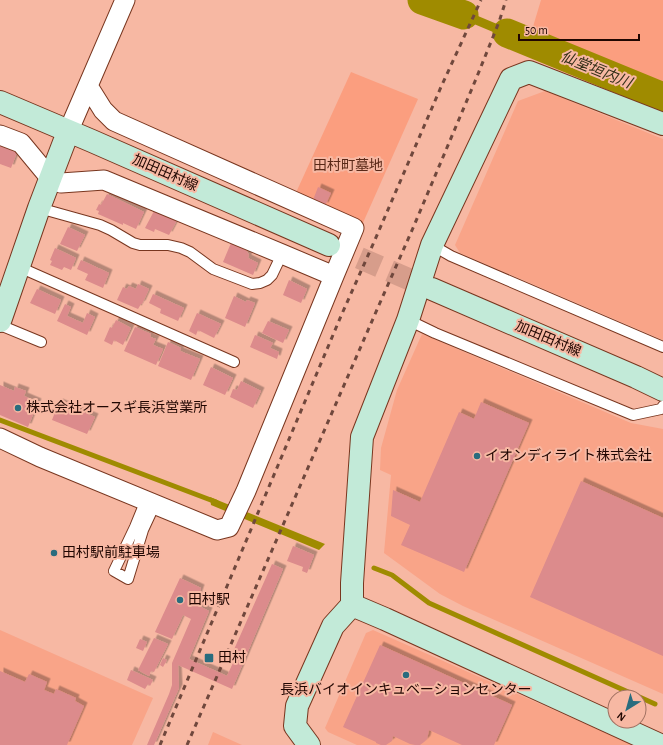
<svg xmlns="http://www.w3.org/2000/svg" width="663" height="745" viewBox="0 0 663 745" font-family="'Alegreya Sans','Noto Sans JP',sans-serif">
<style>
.built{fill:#f9a488}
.green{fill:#fb9e7f}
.water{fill:#9f8b00}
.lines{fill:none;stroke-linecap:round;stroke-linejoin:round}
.stream{stroke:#9f8b00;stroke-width:5}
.river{stroke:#9f8b00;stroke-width:29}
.building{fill:#dc8b8c;filter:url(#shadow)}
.secondary-tunnel{stroke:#d79d8b;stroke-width:22;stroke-dasharray:22 11;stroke-linecap:butt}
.lane-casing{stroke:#78361f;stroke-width:12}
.street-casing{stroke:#78361f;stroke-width:21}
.secondary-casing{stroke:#78361f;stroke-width:24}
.lane{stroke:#fff;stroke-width:10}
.street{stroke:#fff;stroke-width:19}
.secondary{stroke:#c2ead8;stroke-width:22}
.rail{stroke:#70483d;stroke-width:3;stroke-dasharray:5 5;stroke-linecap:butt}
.poi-dot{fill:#296c7e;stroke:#f7b8a3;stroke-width:1.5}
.labels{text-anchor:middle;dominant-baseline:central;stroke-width:4;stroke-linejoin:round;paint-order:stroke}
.park-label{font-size:14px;fill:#592817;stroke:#f7b8a3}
.street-label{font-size:14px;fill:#200601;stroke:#f7b8a3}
.poi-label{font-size:14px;fill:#200601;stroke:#f7b8a3;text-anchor:start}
.water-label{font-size:15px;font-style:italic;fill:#353019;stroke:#f7b8a3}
</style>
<defs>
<filter id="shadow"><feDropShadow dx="3.5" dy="-3.5" stdDeviation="0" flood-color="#0004"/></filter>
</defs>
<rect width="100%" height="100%" fill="#f7b8a3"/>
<path class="built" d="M545,91L663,139V340L460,253L455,245L518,101Z
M422,334L631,423L663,429V694L463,606L440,594L384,553L391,475L380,470L381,448L397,390Z
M0,630L153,698L132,745H0Z
M373,630L633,745H357L328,732L325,728L366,633Z
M213,732L242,745H208Z"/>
<path class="green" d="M541,0H663V84L532,30Z
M351,72L418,99L362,225L294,197Z"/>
<path class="water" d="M466,11L509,29L505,37L462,19Z
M210,497L325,544L319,550L211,505Z"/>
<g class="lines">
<path class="stream" d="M0,420L216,502
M374,568L392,575L429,603L655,704"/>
<path class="river" d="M422,0L464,15
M507,33L663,97"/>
</g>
<path class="building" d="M0,146L17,152L11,168L0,164Z
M318,187L331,193L325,206L313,200Z
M107,194L144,212L136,229L123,223V225L98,214L99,211L96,210L99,204L101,205Z
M154,211L177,220L169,235L155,229L154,232L145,228Z
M68,227L85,235L77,251L60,244Z
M231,243L246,250L249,255L248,258L258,263L253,275L223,262Z
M55,248L76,258L71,270L64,267L62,270L50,265L52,261L50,260Z
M81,260L109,273L103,288L85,280L88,274L77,269Z
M289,280L307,289L301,303L283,295Z
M138,284L149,289L142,304H141L138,309L117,300L123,287L127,289L129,286L136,289Z
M37,289L61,300L55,314L30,303Z
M153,294L184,308L178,321L160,313L161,309L149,303Z
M234,296L246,302L247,300L255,303L245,327L225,318Z
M65,304L71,307L67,316L83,323L87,313L95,317L87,335L57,321Z
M197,313L221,324L214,338L198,330L196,335L189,331Z
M116,320L131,328L123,345L114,340L112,345L104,341L110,327L112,328Z
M268,321L289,330L283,343L262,333Z
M135,327L151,334L150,337L156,339L153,345L163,349L156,365L124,351Z
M255,335L273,343L270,348L279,352L277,359L250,347Z
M168,342L181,348L180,351L200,359L191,380L158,366Z
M211,367L233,378L225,395L203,385Z
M241,381L261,391L253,408L230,397L233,389L237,390Z
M0,385L14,391L15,387L26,391L24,396L38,402L28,427L0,415Z
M59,402L95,417L87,434L52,420Z
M481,402L529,423L464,572L401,545L410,525L391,516L393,490L420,502L459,412L474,419Z
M581,481L663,518V656L530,597Z
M293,546L314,555L307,573L302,571L303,567L287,561Z
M272,564L283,569L232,689L178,665L179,688L154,745H147L169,694L172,685V663L191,619L183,615L172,639L155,632L180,578L201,588L198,597L201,598L199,606L209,611L189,659L227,676L236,656L232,654Z
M154,638L168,644L154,672L151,671L149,676L138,670Z
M140,639L147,642L143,651L136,648Z
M380,645L512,705L494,745H462L429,730L427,739L424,742L420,745H415L410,744L393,736L392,741L386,745H381L376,743V742L343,727Z
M163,658L167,660L163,667L160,665Z
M131,670L153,680L150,686L148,684L145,689L127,680Z
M0,671L25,682L29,674L47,682L44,690L54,694L56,689L76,698L75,701L84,706L67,745H0Z"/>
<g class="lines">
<path class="secondary-tunnel" d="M329,245L432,289"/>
<defs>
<path id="lane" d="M39,208L100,225L111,230L133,243L140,245H168L181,248L190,252L213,269L252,284L260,283L267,280L272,275L282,254
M432,245L451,256L663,347
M19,267L234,362
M408,320L435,333L633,415L661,409L663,406
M0,325L41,342
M146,500L135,527L114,571L128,579L143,530L155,504"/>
<path id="street" d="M68,132L125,0
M0,135L21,143L50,178L61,183L104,180L282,254L334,276
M0,438L40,457L217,530L229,527L246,491L334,276L354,228L114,121L103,110L88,86"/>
<path id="secondary" d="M0,102L92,141L329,245
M432,289L636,377L663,390
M0,321L39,208L68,132
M352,605L385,619L660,745
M309,745L295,726L297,706L333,626L352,605V583L362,437L408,320L432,245L511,79L529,72L663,124"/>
</defs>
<use href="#lane" class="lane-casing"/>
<use href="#street" class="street-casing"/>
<use href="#secondary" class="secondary-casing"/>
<use href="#lane" class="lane"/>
<use href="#street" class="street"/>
<use href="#secondary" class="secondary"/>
<path class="rail" d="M160,745L341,316L374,242L441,87L481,0
M187,745L379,305L413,228L476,79L499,22L506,0"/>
</g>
<g class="poi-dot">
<circle cx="18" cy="408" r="4"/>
<circle cx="477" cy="456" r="4"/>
<circle cx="54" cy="553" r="4"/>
<circle cx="180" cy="600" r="4"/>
<rect x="204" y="653" width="10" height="10" rx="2"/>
<circle cx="406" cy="675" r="4"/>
</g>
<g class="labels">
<g class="park-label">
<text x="348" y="166">田村町墓地</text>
</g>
<g class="street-label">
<text transform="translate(165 173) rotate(24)">加田田村線</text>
<text transform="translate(548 339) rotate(23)">加田田村線</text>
</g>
<g class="poi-label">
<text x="26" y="408">株式会社オースギ長浜営業所</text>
<text x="485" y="456">イオンディライト株式会社</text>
<text x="62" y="553">田村駅前駐車場</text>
<text x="188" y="600">田村駅</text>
<text x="218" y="658">田村</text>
<text x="406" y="690" text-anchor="middle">長浜バイオインキュベーションセンター</text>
</g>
<g class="water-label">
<text transform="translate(596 70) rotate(22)">仙堂垣内川</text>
</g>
</g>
<g transform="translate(627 709) rotate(217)"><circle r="19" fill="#f7b8a3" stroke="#a17162"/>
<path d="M0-3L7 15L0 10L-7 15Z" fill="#296c7e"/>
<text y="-6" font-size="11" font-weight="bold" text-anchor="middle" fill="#200601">N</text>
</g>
<path d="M519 34v6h120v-6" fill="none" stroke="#200601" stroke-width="2"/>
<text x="525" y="34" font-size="12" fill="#200601" stroke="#f7b8a3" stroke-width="3" paint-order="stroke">50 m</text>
</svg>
